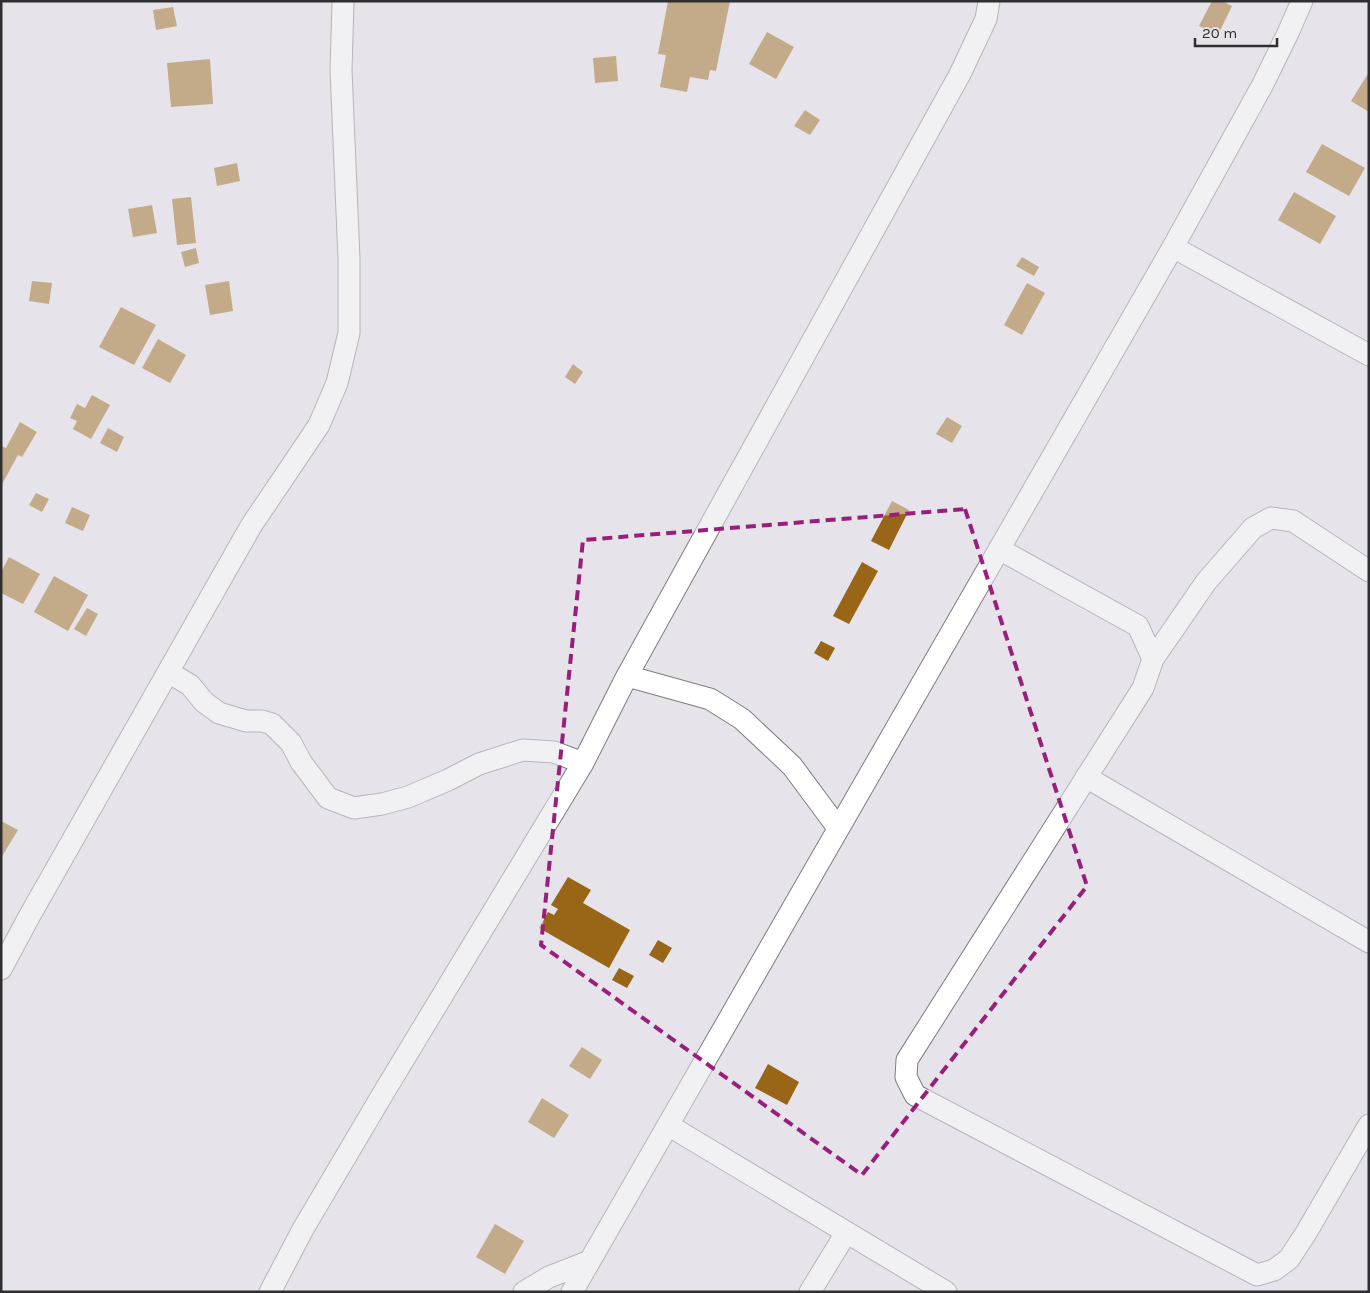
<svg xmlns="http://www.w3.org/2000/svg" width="1370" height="1293" viewBox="0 0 1370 1293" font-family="Karla,sans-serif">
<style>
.building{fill:#996516}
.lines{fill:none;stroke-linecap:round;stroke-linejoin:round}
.street-casing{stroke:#7e7d82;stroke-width:23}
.street{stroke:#fff;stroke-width:21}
.marked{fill:none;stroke:#98207b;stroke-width:4;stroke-dasharray:10 6;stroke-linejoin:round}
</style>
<rect width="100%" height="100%" fill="#e6e4ea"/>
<path class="building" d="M668,1H730L716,71L710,70L708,80L690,77L687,92L660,87L666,55L658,54Z
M1212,1H1222L1232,6L1218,35L1199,26Z
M173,7L177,26L156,30L153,10Z
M767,32L794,47L776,79L749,64Z
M616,56L618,81L595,83L593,58Z
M210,59L213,104L171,107L167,63Z
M1369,72V112L1351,101Z
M805,110L820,120L810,135L794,126Z
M1322,144L1365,168L1349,196L1306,172Z
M237,163L240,181L217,186L214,168Z
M1294,192L1336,216L1320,244L1278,220Z
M191,197L196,243L177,245L172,199Z
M152,205L157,233L133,237L128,209Z
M196,248L199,263L185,267L181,252Z
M1022,257L1039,267L1034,276L1016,266Z
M32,281L52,283L49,304L29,301Z
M229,281L233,311L210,315L205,285Z
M1027,283L1045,293L1022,335L1004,325Z
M121,307L156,325L134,365L99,347Z
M158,339L186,355L170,383L142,368Z
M573,364L583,372L575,384L565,377Z
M92,395L110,405L91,439L73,429L77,421L70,418L77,404L85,408Z
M947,417L962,426L952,443L936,434Z
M20,422L37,432L22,457L18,455L1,486V446L6,448Z
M108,428L124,437L117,452L100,443Z
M36,493L49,499L42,512L29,505Z
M892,501L909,510L889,550L871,541Z
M72,507L90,515L83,531L65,523Z
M9,557L40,574L23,604L1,593V572Z
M862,562L878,571L849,624L833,616Z
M54,576L88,595L68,631L34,612Z
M87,608L98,614L86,636L74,629Z
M821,641L835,648L828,661L814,653Z
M1,821L18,830L1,858Z
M568,877L591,890L583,903L630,930L609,968L539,928L548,912L554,915L558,909L551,905Z
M658,940L672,948L663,963L649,955Z
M619,968L634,976L627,988L612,980Z
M582,1047L602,1060L590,1079L569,1066Z
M768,1064L799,1082L787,1105L755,1088Z
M542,1098L569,1115L554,1138L528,1122Z
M495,1224L524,1241L505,1274L476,1257Z"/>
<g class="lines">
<defs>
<path id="street" d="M1173,247L1369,355
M999,549L1138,626L1153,659L1143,688L907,1060L906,1077L915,1095L1257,1275L1274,1270L1289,1259L1306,1233L1369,1125
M1153,659L1206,582L1253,528L1271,518L1293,521L1369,571
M168,672L190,685L204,702L219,713L246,721H262L272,724L291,743L301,762L328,798L354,808L382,804L408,797L448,780L479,764L523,750L554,752L583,763
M627,676L710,699L742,719L792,766L838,828
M1086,777L1369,942
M1,969L30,915L251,526L319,425L337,383L349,333V259L341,70L343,1
M668,1125L946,1292
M270,1292L303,1229L381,1097L583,763L627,676L960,74L986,19L989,1
M524,1292L549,1277L590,1261
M572,1292L1173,247L1263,84L1288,33L1302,1
M810,1292L846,1233"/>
</defs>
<use href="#street" class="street-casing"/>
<use href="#street" class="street"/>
</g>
<path d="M0 0H1370V1293H0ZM965,509L1087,886L862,1175L541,945L583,540Z" fill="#e6e4ea" fill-opacity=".55" fill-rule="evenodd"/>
<path class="marked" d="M965,509L1087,886L862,1175L541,945L583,540Z"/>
<rect width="1370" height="1293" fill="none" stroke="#2f2e31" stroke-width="5"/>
<path d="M1195 38v8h82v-8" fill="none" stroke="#2f2e31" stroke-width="2.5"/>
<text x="1202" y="38" font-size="15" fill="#2f2e31" stroke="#e6e4ea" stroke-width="4" paint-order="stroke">20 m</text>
</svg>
